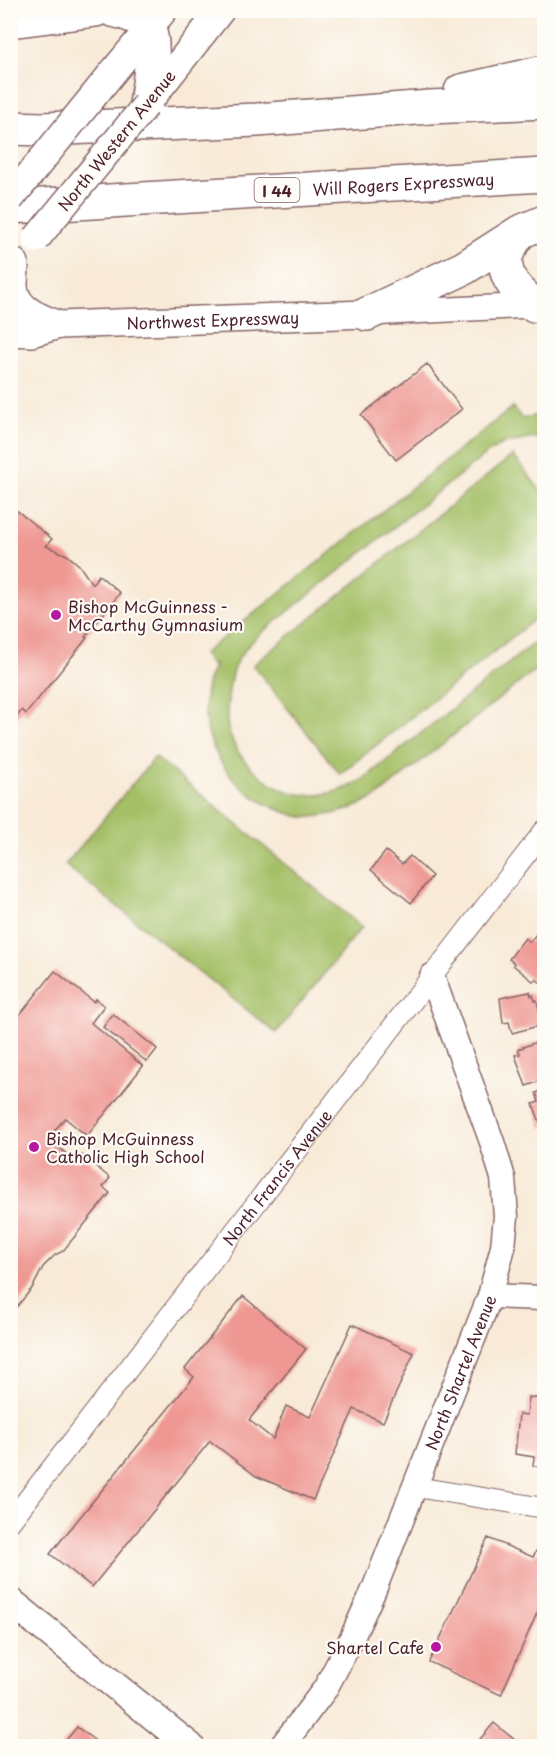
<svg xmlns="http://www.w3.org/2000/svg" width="555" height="1757" viewBox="0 0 555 1757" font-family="'Playpen Sans',sans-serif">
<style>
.green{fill:#a4c066;stroke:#777048;stroke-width:1.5}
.building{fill:#ef9792}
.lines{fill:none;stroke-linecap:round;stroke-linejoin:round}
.minor-casing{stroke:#876667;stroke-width:22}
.tertiary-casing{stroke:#876667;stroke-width:27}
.secondary-casing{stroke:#876667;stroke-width:30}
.motorway-casing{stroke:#876667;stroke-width:36}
.minor{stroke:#fff;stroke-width:20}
.tertiary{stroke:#fff;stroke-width:24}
.secondary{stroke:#fff;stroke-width:27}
.motorway{stroke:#fff;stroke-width:33}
.secondary-bridge-casing{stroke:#876667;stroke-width:30;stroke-linecap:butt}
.secondary-bridge{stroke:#fff;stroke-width:27}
.poi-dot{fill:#b5179e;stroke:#fdfcf7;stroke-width:2}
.labels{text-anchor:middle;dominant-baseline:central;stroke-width:4.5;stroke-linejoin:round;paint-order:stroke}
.shield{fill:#fdfcf7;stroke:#806168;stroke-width:1.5}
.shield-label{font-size:15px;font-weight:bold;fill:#4a1f2b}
.street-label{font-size:16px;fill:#4a1f2b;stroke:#fdfcf7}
.poi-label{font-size:16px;fill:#4a1f2b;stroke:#fdfcf7;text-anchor:start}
</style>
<rect width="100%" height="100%" fill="#fdfcf7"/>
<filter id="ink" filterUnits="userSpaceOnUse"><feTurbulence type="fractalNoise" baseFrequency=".0167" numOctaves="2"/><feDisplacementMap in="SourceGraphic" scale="12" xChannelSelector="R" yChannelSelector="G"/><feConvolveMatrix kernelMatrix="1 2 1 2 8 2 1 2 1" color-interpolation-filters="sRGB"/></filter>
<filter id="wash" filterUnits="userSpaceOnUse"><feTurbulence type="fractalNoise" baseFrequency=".008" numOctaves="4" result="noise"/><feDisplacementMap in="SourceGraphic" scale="24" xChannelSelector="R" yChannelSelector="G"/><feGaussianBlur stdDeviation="1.35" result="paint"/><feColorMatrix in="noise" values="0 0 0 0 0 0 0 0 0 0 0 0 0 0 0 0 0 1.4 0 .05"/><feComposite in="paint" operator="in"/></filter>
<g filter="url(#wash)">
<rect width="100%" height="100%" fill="#f8ead7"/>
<path class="green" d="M513,407L522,419L538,415L544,416V439L535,438L502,444L481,458L261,633C251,642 241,652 235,665C230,676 229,688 228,700C227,709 226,719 228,728C236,763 276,796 313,795C329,795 346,789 361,781L544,635V663L376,797C356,808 342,813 320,816C315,816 310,818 306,817C296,817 284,812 275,808C226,788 194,734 208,680C210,675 213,669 216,663L212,666L203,654Z
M513,455L544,495V612L340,774L253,665Z
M155,757L362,927L276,1033L65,865Z"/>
<g id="blocks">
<path class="building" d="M427,364L462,409L396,460L361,415Z
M10,505L52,539L46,546L67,555L79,565L92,584L99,575L120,593L85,637L87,638L26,714L22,710L10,725Z
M386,851L402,864L410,856L432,876L411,903L371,870Z
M541,928L544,930V979L541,983L536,979L534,982L513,965L514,963L509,959L525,938L530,942Z
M55,971L94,1002L96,999L104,1006L91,1023L143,1066L87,1136L65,1118L48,1138L76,1162L82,1155L110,1178L103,1187L110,1193L63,1251L55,1255L43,1267L33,1287L10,1315V1027Z
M530,992L531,996L533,995L535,1001L537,1000L542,1025L512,1033L509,1022L503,1023L500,998Z
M113,1014L157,1049L147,1062L103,1027Z
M544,1039V1080L526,1086L515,1055L520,1054L518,1049Z
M544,1090V1127L542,1128L533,1104L539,1102L536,1093Z
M243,1296L306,1349L249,1420L273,1439L286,1406L310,1417L352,1324L414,1353L383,1422L354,1409L313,1500L256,1476L210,1441L92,1587L50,1554L194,1377L185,1369Z
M529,1397L544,1399V1467L533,1466L534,1457L515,1454L519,1414L527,1415Z
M488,1538L533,1557L536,1551L544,1554V1597L501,1695L429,1662Z
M494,1723L522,1746H474Z
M77,1727L102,1746H61Z"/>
</g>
</g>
<g filter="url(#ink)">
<use href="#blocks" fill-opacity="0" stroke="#876667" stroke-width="1.5"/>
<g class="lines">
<defs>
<g id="minor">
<path d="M416,1487L544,1508"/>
<path id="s1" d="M10,1522L544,831"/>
</g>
<g id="tertiary">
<path d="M379,313L542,305"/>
<path d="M490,1296L544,1298"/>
<path id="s2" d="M282,1746L325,1689L349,1644L373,1592L490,1296L503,1247L506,1216L503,1178L492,1142L432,976"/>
</g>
<g id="secondary">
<path d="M104,83L164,10"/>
<path d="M146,105L221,10"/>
<path d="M15,263C15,271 14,279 14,287C16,310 41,318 59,325"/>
<path id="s3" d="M10,332L31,333L59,325L367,314"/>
<path d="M10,1601L190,1746"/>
</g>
<g id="motorway">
<path d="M113,10C125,13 144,18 149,30C157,47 148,86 146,105"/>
<path d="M10,21L96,10"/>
<path d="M461,91L544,72"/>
<path d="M10,128L43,129L257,120L430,107L544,102"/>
<path id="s4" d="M10,207L544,175"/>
<path d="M520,232C515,239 508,249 506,257C503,279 519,292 534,305"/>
<path d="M367,314L464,268L520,232L544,222"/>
</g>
</defs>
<use href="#minor" class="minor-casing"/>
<use href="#tertiary" class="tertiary-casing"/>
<use href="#secondary" class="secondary-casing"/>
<use href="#motorway" class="motorway-casing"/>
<use href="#minor" class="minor"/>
<use href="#tertiary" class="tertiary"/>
<use href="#secondary" class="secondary"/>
<use href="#motorway" class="motorway"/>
<defs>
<path id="secondary-bridge" d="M10,199L104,83
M36,239L146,105"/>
</defs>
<use href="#secondary-bridge" class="secondary-bridge-casing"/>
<use href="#secondary-bridge" class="secondary-bridge"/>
</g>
</g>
<g class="poi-dot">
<circle cx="56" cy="615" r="6"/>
<circle cx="34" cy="1147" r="6"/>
<circle cx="436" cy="1647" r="6"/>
</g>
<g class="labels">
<rect class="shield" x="254.5" y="178" width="45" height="24" rx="4.5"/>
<g class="shield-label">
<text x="277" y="190">I 44</text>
</g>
<g class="street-label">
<text transform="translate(116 140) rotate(-51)">North Western Avenue</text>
<text stroke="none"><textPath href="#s4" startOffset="394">Will Rogers Expressway</textPath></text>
<text stroke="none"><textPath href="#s3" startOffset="204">Northwest Expressway</textPath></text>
<text stroke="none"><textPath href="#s1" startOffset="436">North Francis Avenue</textPath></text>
<text stroke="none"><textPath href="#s2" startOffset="416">North Shartel Avenue</textPath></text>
</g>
<g class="poi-label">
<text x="68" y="606">Bishop McGuinness -<tspan x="68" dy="18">McCarthy Gymnasium</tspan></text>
<text x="46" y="1138">Bishop McGuinness<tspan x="46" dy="18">Catholic High School</tspan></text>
<text x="424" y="1647" text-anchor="end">Shartel Cafe</text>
</g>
</g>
<rect width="555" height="1757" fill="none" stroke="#fdfcf7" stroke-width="36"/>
</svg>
